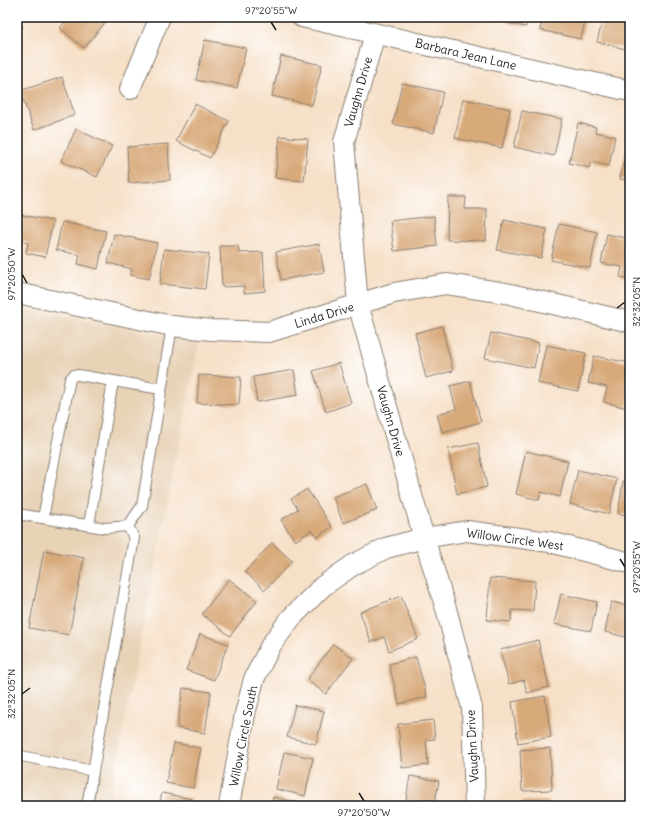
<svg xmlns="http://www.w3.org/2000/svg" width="647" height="823" viewBox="0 0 647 823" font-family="Delius,sans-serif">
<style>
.built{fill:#e8d3b7}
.building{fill:#d8a979}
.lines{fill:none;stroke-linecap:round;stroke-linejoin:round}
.lane-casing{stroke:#897e72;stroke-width:12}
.street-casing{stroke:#897e72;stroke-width:22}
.lane{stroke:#fff;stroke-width:10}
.street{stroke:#fff;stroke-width:20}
.ticks{fill:none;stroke:#1c1c1c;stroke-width:1.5}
.labels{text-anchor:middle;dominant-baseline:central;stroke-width:3;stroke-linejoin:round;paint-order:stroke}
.street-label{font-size:12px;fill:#1c1c1c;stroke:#fff}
.neatline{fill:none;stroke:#1c1c1c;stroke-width:1.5}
.ticks-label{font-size:10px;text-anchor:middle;fill:#1c1c1c}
</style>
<rect width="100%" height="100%" fill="#fff"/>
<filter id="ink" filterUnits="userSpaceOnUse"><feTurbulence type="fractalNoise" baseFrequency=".025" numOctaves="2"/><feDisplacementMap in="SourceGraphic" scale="8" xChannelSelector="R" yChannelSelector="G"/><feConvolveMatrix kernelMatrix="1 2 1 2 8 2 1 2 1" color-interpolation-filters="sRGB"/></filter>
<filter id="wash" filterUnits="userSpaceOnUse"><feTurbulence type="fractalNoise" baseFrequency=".012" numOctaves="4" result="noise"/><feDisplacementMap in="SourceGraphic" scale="16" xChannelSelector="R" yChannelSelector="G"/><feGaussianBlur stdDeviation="0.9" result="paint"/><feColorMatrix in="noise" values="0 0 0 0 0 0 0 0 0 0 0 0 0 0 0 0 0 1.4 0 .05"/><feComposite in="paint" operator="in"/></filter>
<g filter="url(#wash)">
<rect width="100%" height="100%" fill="#f6e0c7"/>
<path class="built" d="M17,307L199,342L108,806H17Z"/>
<g id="blocks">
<path class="building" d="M69,17H110L84,48L60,28Z
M508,17H528L526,27L507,23Z
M543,17H586L581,39L540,30Z
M603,17H630V50L597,42Z
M17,21L23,26L17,33Z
M205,40L246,48L237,88L196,80Z
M281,56L322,65L312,105L272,96Z
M62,77L75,115L34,130L20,91Z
M402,83L443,92L434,133L393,124Z
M463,99L510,109L502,148L455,138Z
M195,104L229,121L210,158L176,141Z
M522,111L562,119L554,156L514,147Z
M578,123L596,127L595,132L615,136L609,166L591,162L589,168L569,163Z
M76,129L112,146L97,177L61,161Z
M629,135H630V181L620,179Z
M280,136L308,139L304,181L275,178Z
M168,144L170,180L129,183L127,147Z
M448,197H466L465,209H487L486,241L447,240Z
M17,214L53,221L45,257L26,253L28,243L17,241Z
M434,216L437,246L394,251L390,221Z
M504,220L547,229L541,258L497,250Z
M62,222L106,231L98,269L78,264L80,255L56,250Z
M559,224L597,232L590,268L551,260Z
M114,234L157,243L149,279L130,275L132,269L108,263Z
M607,234L630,239V279L620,277L622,267L601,263Z
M319,244L324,272L281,280L276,252Z
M220,246H238L239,253L263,252L265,291L244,293V286L222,287Z
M164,249L209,254L205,289L160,284Z
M442,326L453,371L426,378L415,333Z
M491,333L539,343L534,368L485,358Z
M546,345L586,353L578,391L538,383Z
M594,356L630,363V395L627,408L604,402L607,387L588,383Z
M339,363L351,403L326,412L313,371Z
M294,370L298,395L257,402L253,377Z
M199,375L241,377L239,405L197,403Z
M470,381L481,422L442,432L437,414L456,409L450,386Z
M478,443L487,487L457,494L448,449Z
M526,451L568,461L560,497L541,492L539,500L516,494Z
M578,470L617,479L609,514L570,504Z
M623,481L630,482V515L618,514Z
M367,484L377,510L343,523L333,497Z
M307,489L332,527L317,537L312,530L295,541L281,520L298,509L291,499Z
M272,543L292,561L265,590L245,572Z
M44,550L84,558L69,635L29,628Z
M490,578L535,581L533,611L512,610L511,622L487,620Z
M229,579L257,601L230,636L202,614Z
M561,594L597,602L591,631L554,624Z
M401,596L418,639L389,651L384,637L371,642L360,612Z
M611,602L630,606V638L605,632Z
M200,634L228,644L214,680L186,670Z
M538,640L549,687L527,693L524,680L509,684L500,650Z
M333,644L353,658L326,694L307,680Z
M416,657L427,697L399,704L389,664Z
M183,688L211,692L205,733L177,728Z
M545,696L551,737L518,743L512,702Z
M295,705L324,711L316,744L287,737Z
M433,720L435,739L426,740L428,765L402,768L398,724Z
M174,743L201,748L193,788L166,783Z
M550,748L552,790L522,791L520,750Z
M284,752L313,758L305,796L276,789Z
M410,776L439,781L434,806H405Z
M162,793L192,799L191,806H159Z
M273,797L305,804L304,806H272Z
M522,801H549V806H522Z"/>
</g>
</g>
<g filter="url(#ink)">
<use href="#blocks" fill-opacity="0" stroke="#897e72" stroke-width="1"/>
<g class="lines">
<defs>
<path id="lane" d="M17,514L105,528L128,526L142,506L172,326
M43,518L70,379L74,375H78L161,389
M89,525L113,381
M17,755L93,771
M87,806L134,538L128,526"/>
<path id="street" d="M302,17L630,91
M375,34L344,142L358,304L424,538L447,612L472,708L475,806
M130,89L160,17
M17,293L172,326L212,330L269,332L394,293L446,284L506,293L630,322
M229,806L245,714L254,679L271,645L291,618L323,586L353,565L386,548L424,538L467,531L550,542L630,563"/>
</defs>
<use href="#lane" class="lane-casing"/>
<use href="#street" class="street-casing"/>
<use href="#lane" class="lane"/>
<use href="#street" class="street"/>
</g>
</g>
<path class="ticks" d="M271,22L276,30M22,274L27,283M617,308L625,302M620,559L625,567M22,694L30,688M359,793L364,801"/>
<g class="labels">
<g class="street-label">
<text transform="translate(466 54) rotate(13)">Barbara Jean Lane</text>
<text transform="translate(358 92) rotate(-74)">Vaughn Drive</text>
<text transform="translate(324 315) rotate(-17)">Linda Drive</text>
<text transform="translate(391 421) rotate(74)">Vaughn Drive</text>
<text transform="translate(515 539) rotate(8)">Willow Circle West</text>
<text transform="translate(243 736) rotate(-79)">Willow Circle South</text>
<text transform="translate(472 746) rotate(-93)">Vaughn Drive</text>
</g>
</g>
<rect width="647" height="823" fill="none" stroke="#fff" stroke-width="44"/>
<rect x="22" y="22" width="603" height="779" class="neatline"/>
<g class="ticks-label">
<text x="271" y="14">97°20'55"W</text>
<text transform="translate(11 274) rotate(-90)" y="4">97°20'50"W</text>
<text transform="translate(636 302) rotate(-90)" y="4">32°32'05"N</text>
<text transform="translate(636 567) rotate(-90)" y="4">97°20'55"W</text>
<text transform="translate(11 694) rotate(-90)" y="4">32°32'05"N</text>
<text x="364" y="816">97°20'50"W</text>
</g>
</svg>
